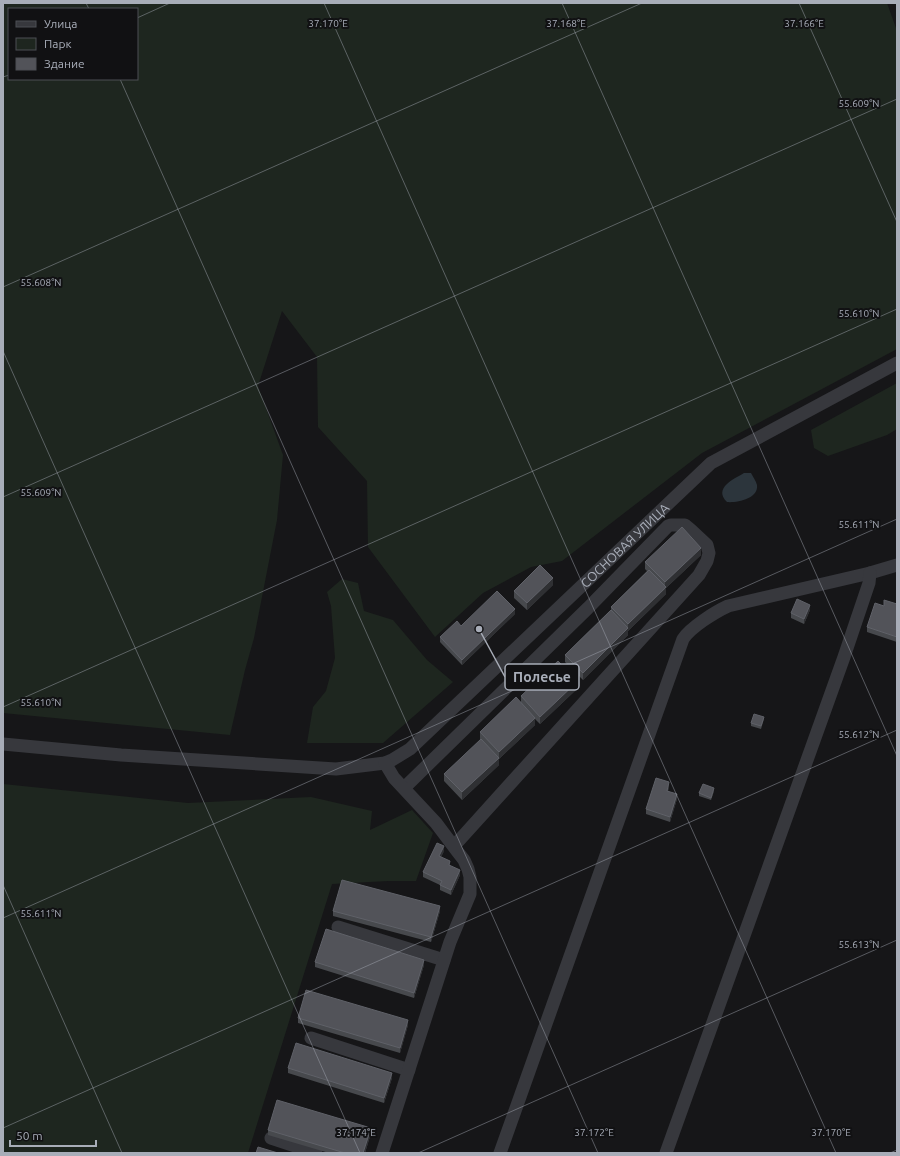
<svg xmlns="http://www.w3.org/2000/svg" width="900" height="1156" viewBox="0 0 900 1156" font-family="Ubuntu,sans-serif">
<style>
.green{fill:#1e261f;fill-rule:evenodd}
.water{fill:#2c353c}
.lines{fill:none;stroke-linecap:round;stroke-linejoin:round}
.minor{stroke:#37383d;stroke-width:13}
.wall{fill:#47494d}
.shaded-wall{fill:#2f3033}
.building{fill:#525359;stroke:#5f6168}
.ticks{fill:none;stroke:#a8adb8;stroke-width:1;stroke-opacity:0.45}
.labels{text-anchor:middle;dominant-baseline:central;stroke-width:4;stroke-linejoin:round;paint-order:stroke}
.street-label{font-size:13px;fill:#a8adb8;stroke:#111113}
.ticks-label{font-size:10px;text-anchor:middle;fill:#a8adb8;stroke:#111113;stroke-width:4;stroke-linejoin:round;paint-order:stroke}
.leader{fill:none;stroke:#a8adb8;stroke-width:1.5}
.callout-dot{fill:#a8adb8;stroke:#111113;stroke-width:1.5}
.callout{fill:#111113;stroke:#a8adb8;stroke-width:1.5}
.callout-label{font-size:14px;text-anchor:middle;font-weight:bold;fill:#a8adb8}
</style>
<rect width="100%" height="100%" fill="#161618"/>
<path class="green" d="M3,3H887L897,31V349L702,453L562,561L531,567L483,593L435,637L368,547L367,481L318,427L317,357L282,311L258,386L283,455L277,520L254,638L245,670L230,735L3,713ZM9,9H137V79H9Z
M897,383V429L887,435L828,456L814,448L811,430Z
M342,579L358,583L364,611L393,620L427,660L453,682L383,743H307L313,707L326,691L335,658L331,606L327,592Z
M3,784L188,803L311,797L372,811L370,830L412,810L433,833L416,881H388L332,884L248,1153H3Z"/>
<path class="water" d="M744,473H751C753,477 756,481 757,485C759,499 736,503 727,502C713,488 734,479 744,473Z"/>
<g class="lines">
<g class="minor">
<path id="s1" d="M3,744L121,755L336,769L385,763L392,760L410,749L711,463L897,363"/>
<path d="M404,788L588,608L668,526L671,525H685L691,530L707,545L709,553L707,561L699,575L454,846"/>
<path d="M338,927L444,960"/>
<path d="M311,1038L409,1070"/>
<path d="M271,1138L316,1153"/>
<path d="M382,1153L450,942L470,894V877L468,869L464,860L457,851L436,823L394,778L385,763"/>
<path d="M500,1153L683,639C691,627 715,612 728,606L870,573L897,565"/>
<path d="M666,1153L844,657L869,583L870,573"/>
</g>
</g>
<path class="wall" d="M701,555L666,588V594L628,631V635L583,680L565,662V655L611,610V607L647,571L645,569V562Z
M553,585L527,610L514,598V591Z
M897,604V642L867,632V627L884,606Z
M810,610L804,624L791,618V613Z
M515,614L462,665L440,642V637L461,626Z
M578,688L540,724L535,719V725L499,759V758V765L462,800L444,781V774L481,740L480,739V732L521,702V696Z
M764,719L761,729L751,726V723Z
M669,787L668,791L677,799L670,822L646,814V809Z
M714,791L711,800L699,796V793Z
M444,851L441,857L460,875L451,895L440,890V885L423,877V872Z
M333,911H440L431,942L333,916Z
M315,962L424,965L414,998L315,967Z
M298,1018L408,1025L400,1053L298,1023Z
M288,1068L392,1078L384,1103L288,1073Z
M268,1130L371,1133L365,1153H329L268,1135Z"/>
<path class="shaded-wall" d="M701,548V555L666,588V594L628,631V635L583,680V673L628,628V624L665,589V582Z
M553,578V585L527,610V603Z
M810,605V610L804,624V619Z
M515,609V614L462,665V660Z
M578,681V688L540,724V717Z
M535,718V725L499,759V752Z
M499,758V765L462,800V792Z
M669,782V787L667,795V791Z
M714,788V791L711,800V798Z
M677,794V799L670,822V817Z
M444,846V851L439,861V856Z
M460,870V875L451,895V890Z
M440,906V911L431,942V937Z
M424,960V965L414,998V993Z
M408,1020V1025L400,1053V1048Z
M392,1073V1078L384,1103V1098Z
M371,1128V1133L365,1153H363Z"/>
<path class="building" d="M682,527L701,548L665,582L645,562Z
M540,565L553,578L527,603L514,591Z
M649,570L666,587L628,624L611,607Z
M497,591L515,609L462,660L440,637L457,621L461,626Z
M797,599L810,605L804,619L791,613Z
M884,600L897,604V637L867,627L875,603L884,606Z
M611,610L628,628L583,673L565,655Z
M558,661L578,681L540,717L521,696Z
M516,697L535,718L499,752L480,732Z
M754,714L764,717L761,726L751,723Z
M481,739L499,758L462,792L444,774Z
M656,778L669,782L667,791L677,794L670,817L646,809Z
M703,784L714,788L711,798L699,793Z
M437,843L444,846L439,856L450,861L449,865L460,870L451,890L440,885L442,881L423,872Z
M342,880L440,906L431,937L333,911Z
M326,929L424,960L414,993L315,962Z
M306,990L408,1020L400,1048L298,1018Z
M296,1043L392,1073L384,1098L288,1068Z
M277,1100L371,1128L363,1153H345L268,1130Z
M258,1147L278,1153H256Z"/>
<path class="ticks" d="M86,3L89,9M324,3L836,1153M562,3L897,756M799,3L897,222M137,18L170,3M3,77L9,75M120,79L598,1153M3,287L642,3M3,351L360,1153M3,497L897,99M3,707L897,309M3,885L122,1153M3,918L897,519M3,1128L897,730M418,1153L897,940M890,1153L897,1150"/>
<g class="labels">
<g class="street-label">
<text stroke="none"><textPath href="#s1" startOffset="708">СОСНОВАЯ УЛИЦА</textPath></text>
</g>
</g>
<g class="ticks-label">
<text x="328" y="27">37.170°E</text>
<text x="566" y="27">37.168°E</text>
<text x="804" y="27">37.166°E</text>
<text x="859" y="107">55.609°N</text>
<text x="41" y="286">55.608°N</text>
<text x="859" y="317">55.610°N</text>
<text x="41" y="496">55.609°N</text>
<text x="859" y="528">55.611°N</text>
<text x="41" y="706">55.610°N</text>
<text x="859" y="738">55.612°N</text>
<text x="41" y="917">55.611°N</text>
<text x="859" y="948">55.613°N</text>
<text x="356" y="1136">37.174°E</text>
<text x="594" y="1136">37.172°E</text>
<text x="831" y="1136">37.170°E</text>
</g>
<path class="leader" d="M479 629L505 677"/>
<circle class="callout-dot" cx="479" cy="629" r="4"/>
<rect class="callout" x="505" y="664" width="74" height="26" rx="4"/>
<g class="callout-label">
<text x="542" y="682">Полесье</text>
</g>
<rect width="900" height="1156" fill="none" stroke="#a8adb8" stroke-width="8"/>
<rect x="8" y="8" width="130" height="72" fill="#111113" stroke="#4d4f55"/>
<rect x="16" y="21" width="20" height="6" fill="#37383d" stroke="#4d4f55"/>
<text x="44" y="28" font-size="12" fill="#a8adb8">Улица</text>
<rect x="16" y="38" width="20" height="12" fill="#1e261f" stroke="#4d4f55"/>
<text x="44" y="48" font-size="12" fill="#a8adb8">Парк</text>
<rect x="16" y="58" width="20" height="12" fill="#525359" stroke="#4d4f55"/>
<text x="44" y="68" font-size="12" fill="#a8adb8">Здание</text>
<path d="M10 1140v6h86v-6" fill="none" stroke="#a8adb8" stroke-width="2"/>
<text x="16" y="1140" font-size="12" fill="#a8adb8" stroke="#111113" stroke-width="3" paint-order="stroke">50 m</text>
</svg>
